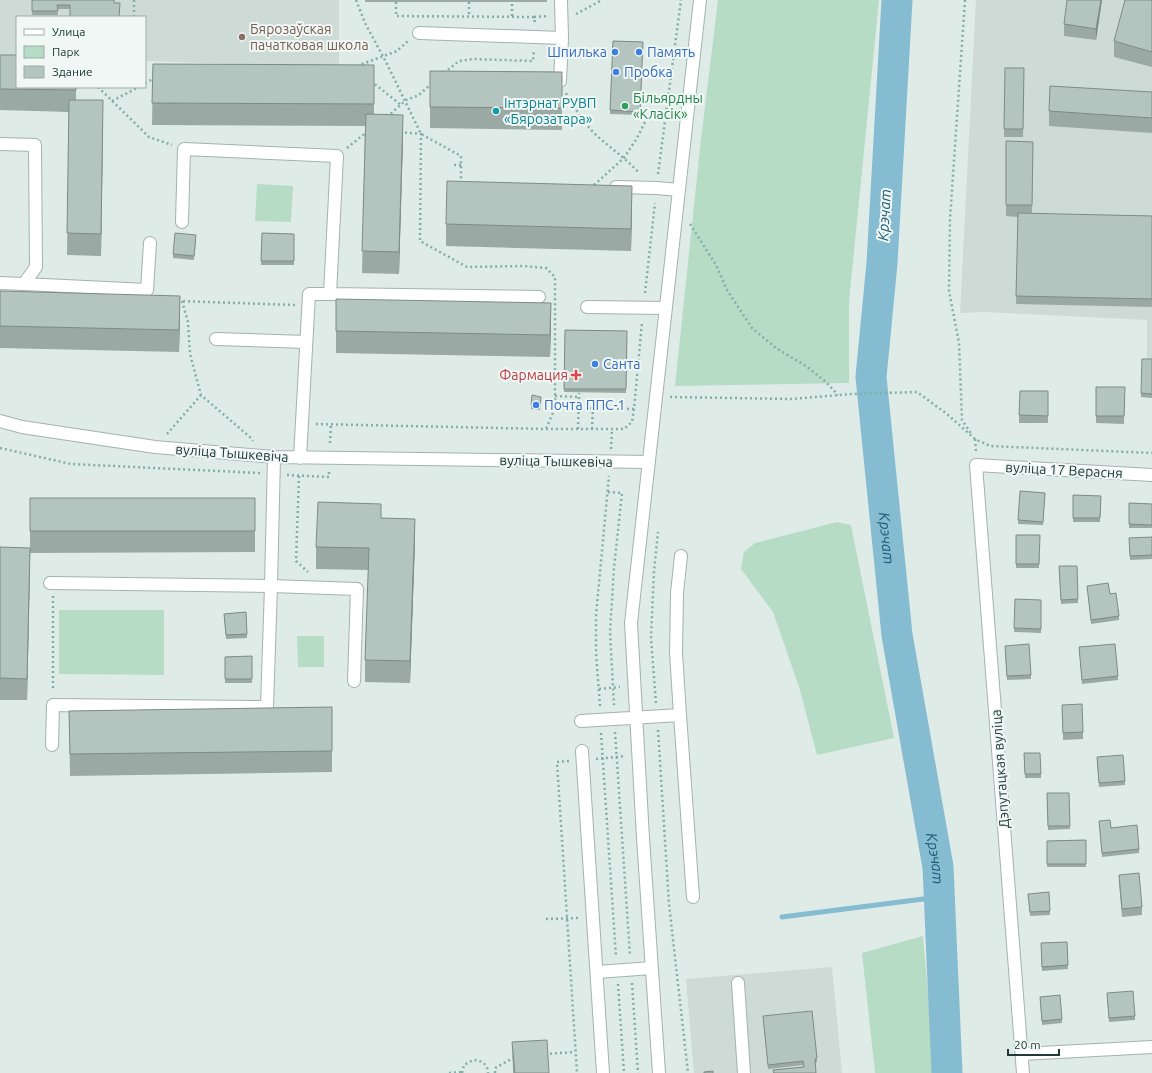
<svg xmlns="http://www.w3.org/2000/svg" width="1152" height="1073" viewBox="0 0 1152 1073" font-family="Ubuntu,sans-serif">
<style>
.built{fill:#cddad6}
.green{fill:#b7dcc6}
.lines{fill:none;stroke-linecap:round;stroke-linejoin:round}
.stream{stroke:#86bcd1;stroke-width:5}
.river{stroke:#86bcd1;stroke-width:31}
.minor-casing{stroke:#a2b3af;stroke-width:14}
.path{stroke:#7fafa6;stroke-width:2.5;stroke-dasharray:2 3;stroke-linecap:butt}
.minor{stroke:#fff;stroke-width:12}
.wall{fill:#9ba9a5}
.shaded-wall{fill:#7e8a86}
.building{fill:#b4c5c0;stroke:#7e8a86}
.education-dot{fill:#8d6e63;stroke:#f0f7f4;stroke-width:1.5}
.shop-dot{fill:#3f7fe0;stroke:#f0f7f4;stroke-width:1.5}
.leisure-dot{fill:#2e9e5b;stroke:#f0f7f4;stroke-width:1.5}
.culture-dot{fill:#0f9aa8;stroke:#f0f7f4;stroke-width:1.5}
.health-dot{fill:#e0444e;stroke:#f0f7f4;stroke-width:1.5}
.labels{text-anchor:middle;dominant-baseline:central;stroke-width:4;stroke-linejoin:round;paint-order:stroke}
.education-label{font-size:14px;fill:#785e54;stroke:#f0f7f4;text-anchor:start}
.shop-label{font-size:14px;fill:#366cbe;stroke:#f0f7f4;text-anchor:start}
.leisure-label{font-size:14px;fill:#27864d;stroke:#f0f7f4;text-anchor:start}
.culture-label{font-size:14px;fill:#0d838f;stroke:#f0f7f4;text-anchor:start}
.health-label{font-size:14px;fill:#be3a42;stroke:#f0f7f4;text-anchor:end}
.street-label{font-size:14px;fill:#203b37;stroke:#f0f7f4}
.water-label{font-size:15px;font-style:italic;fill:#1a5c77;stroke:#f0f7f4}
</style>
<rect width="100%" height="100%" fill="#dfebe7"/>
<path class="built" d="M0,0H339V67L145,61V17H17V57L0,56Z
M976,0H1152V363H1147V320L985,312L960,313Z
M832,967L842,1073H694L686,979Z"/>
<path class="green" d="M718,0H879L849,302V383L675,386L701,139Z
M257,184L293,186L291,222L255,221Z
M837,522L851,525L894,738L817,755L799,687L773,612L741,569L744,552L755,543Z
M59,610H164V675L59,674Z
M297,636H324V667H298Z
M923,936L935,1073H875L862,953Z"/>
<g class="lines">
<path class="stream" d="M782,917L939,897"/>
<path class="river" id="s1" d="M897,0L882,263L871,377L897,635L938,867L947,1073"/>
<defs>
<path id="minor" d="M419,33L562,38L561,0
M560,81L562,38
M0,144L35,145L36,267L24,284L0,283
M616,187L657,188L679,190
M182,222L184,149L337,156L330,294H309L300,458
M24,284L147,290L150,243
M330,294L539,297
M587,307L665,308
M216,339L306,342
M0,421L22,427L155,447L274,457L649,462
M50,583L271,586L274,457
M680,715L676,653L677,593L681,556
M581,721L680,715L693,897
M52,745L53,705L267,707L271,586L357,589L354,681
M582,751L603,1073
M597,972L652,968
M738,983L744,1073
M1022,1054L1152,1047
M659,1073L643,838L631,623L700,0
M1023,1073L976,465L1152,475"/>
</defs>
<use href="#minor" class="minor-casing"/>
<path class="path" d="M356,0L365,23L386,62L421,134L461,156V183
M965,0L950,219L949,291L959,343L962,420L972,435
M396,2V16L534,17L535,23
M469,2V16
M576,14L602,0
M512,16V2
M134,17V0
M534,17L548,16
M357,66L397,51L408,41
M444,73L459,61L473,59L533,61L534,50
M371,81L401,105
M145,83L155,78
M98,87L149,137L172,145
M566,93C574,107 582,120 593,132C607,146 625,157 639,173
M112,101L139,87
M387,117L406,100L419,95L431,84
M400,132L421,134L420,241L467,267L523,266L546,268L555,277V408L546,429
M347,148L368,131
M454,165H461
M658,174L681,0
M594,185L624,158L637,138L646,120
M690,224L716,265L727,290L752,328L776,348L806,366L826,382L838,395
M645,293L655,203
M178,301L295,305
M182,301L188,322L190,354L201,395L251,438L253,441
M555,396L579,397
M670,397L791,399L852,394L917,392L947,414L975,439L990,446L1152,453
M555,408H593
M316,424L546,429H624L632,422L634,409L642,322
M578,429L579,393
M592,429L593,408L634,409
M167,434L201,395
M975,439L976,452
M330,443L331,424
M0,448L71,464L260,473
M611,449L612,429
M287,475L329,477V470
M299,476L296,561L308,572
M608,492L622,493L614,568L610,632L614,705
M53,596V691
M599,689L620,687
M656,703L651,638L654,571L658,532
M600,706L596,653V615L609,476
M658,730L669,904L688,1073
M615,732L630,956
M601,733L616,957
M596,759L625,756
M569,761L557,762L577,1073
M546,919L579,918
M632,983L638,1073
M618,984L624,1073
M545,1054L575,1052
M449,1073L462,1072
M462,1073L464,1065L473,1060C481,1060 488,1064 488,1073
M495,1073V1068L515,1057"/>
<use href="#minor" class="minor"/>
</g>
<path class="wall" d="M32,0H114L70,9H57L58,15H32Z
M365,0H547V2H365Z
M1102,0L1096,40L1064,36V24Z
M1152,0V67L1114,57V41Z
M613,41L643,42L640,115L610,114Z
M0,55L17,87H76V100L103,122L101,256L67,255L69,112L0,110Z
M153,64L374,65V114L403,137L399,274L362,273L365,126L152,125Z
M1005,68H1024L1023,137H1004Z
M430,71L562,72V130L430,128Z
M1152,92V133L1049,126V111Z
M1006,141L1033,142L1032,214L1152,216V307L1016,304L1018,217L1006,216Z
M632,208L631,251L446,246V224Z
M262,233L294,234V265H261Z
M196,239L194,260L173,258V254Z
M0,291L180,317L179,352L0,348Z
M551,325L550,357L336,353V331Z
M565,330L627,331L626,393L564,392Z
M1152,359V398L1141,397V393Z
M1096,387L1125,395L1124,424L1096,423Z
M1048,391V423H1019V415Z
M541,401L540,410L531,409V405Z
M1020,491L1045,493L1043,525L1018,524Z
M1073,495L1101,496L1100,522H1073Z
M30,498H255V552L30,553L27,700H0V547L30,548Z
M1129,503L1152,504V528H1129Z
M381,518L415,541L410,683L365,682V660L369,570L316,569V547Z
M1016,535H1040L1039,568H1016Z
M1152,537V559L1130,560L1129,538Z
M1059,566H1077L1078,603L1061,604Z
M1087,586L1110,594L1119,616V620L1091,624Z
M1041,600V633L1014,632V628Z
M246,612L247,638L226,639L224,614Z
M1079,647L1118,676V680L1082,684Z
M1005,650L1031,675V679L1007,680Z
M252,656V683H225V657Z
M1062,705L1083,732V739L1063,740Z
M332,707V772L70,776L69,711Z
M1024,753L1041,774V778H1025Z
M1097,761L1125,781V785L1099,787Z
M1047,793H1069L1070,829L1048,830Z
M1099,821L1111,828L1139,849V853L1102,857Z
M1086,840V867H1047V841Z
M1119,875L1142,907V915L1122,917L1119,883Z
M1028,894L1050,911V915L1030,916Z
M1067,942L1068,969L1042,971L1041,943Z
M1040,997L1062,1019V1023L1042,1025Z
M1107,997L1135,1016V1020L1109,1022Z
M763,1016L817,1058V1062L815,1063L816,1073H773V1070L804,1067L803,1065L768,1069Z
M512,1042L549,1073H513Z"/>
<path class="shaded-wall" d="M1101,0H1102L1096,40V29Z
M103,100V122L101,256V234Z
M403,115V137L399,274V252Z
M632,186V208L631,251V229Z
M180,296V317L179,352V330Z
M551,303V325L550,357V335Z
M415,519V541L410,683V661Z
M30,548V570L27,700V679Z"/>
<path class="building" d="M32,0H114V3H120L119,17H70V5H57L58,11H32Z
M1067,0H1101L1096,29L1064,24Z
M1125,0H1152V52L1114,41Z
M613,41L643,42L640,112L610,110Z
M0,55H17V87H76V90L0,89Z
M153,64L374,65V104L152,103Z
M1005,68H1024L1023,129H1004Z
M430,71L562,72V108L430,107Z
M1050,86L1152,92V118L1049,111Z
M69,100H103L101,234L67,233Z
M366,114L403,115L399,252L362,251Z
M1006,141L1033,142L1032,205H1006Z
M447,181L632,186L631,229L446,224Z
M1018,213L1152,216V299L1016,296Z
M175,233L196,235L194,256L173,254Z
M262,233L294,234V261H261Z
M0,291L180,296L179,330L0,326Z
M336,299L551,303L550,335L336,331Z
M565,330L627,331L626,389H564Z
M1142,359H1152V394L1141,393Z
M1096,387H1125L1124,416H1096Z
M1020,391H1048V416L1019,415Z
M532,395L541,397L540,406L531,405Z
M1020,491L1045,493L1043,522L1018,520Z
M1073,495L1101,496L1100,518H1073Z
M30,498H255V531H30Z
M318,502L381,504V518L415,519L410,661L365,660L369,548L316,547Z
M1129,503L1152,504V525L1129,524Z
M1016,535H1040L1039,564H1016Z
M1152,537V555L1130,556L1129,538Z
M0,547L30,548L27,679L0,678Z
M1059,566H1077L1078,599L1061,600Z
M1108,583L1110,594L1116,593L1119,616L1091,620L1087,586Z
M1015,599L1041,600V629L1014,628Z
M246,612L247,634L226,635L224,614Z
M1029,644L1031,675L1007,676L1005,646Z
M1115,644L1118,676L1082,680L1079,647Z
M252,656V679H225V657Z
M1082,704L1083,732L1063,733L1062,705Z
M332,707V751L70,754L69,711Z
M1024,753H1040L1041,774H1025Z
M1123,755L1125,781L1099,783L1097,757Z
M1047,793H1069L1070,826H1048Z
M1110,820L1111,828L1137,825L1139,849L1102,853L1099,821Z
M1086,840V864H1047V841Z
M1139,873L1142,907L1122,909L1119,875Z
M1049,892L1050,911L1030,912L1028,894Z
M1067,942L1068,965L1042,967L1041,943Z
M1133,991L1135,1016L1109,1018L1107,993Z
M1060,995L1062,1019L1042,1021L1040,997Z
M812,1011L817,1058L815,1059L816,1073H774L773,1070L804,1067L803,1061L768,1065L763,1016Z
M547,1040L549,1073H515L512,1042Z
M713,1071V1073H704V1072Z"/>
<circle class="education-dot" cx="242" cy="37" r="4"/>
<g class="shop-dot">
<circle cx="615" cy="52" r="4"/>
<circle cx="639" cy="52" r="4"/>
<circle cx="616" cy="72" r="4"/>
<circle cx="595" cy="364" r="4"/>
<circle cx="536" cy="405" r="4"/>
</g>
<circle class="leisure-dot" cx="625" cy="106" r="4"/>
<circle class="culture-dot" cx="496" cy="111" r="4"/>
<path class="health-dot" d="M574 369h4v4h4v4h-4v4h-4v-4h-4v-4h4z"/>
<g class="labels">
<g class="education-label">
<text x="250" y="29">Бярозаўская<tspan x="250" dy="16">пачатковая школа</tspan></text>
</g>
<g class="shop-label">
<text x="607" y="52" text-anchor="end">Шпилька</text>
<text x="647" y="52">Память</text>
<text x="624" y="72">Пробка</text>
<text x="603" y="364">Санта</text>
<text x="544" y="405">Почта ППС-1</text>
</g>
<g class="leisure-label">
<text x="633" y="98">Більярдны<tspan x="633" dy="16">«Класік»</tspan></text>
</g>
<g class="culture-label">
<text x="504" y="103">Інтэрнат РУВП<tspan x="504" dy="16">«Бярозатара»</tspan></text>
</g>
<g class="health-label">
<text x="568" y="375">Фармация</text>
</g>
<g class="street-label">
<text transform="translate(232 453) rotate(4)">вуліца Тышкевіча</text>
<text transform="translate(556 461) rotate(1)">вуліца Тышкевіча</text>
<text transform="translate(1064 470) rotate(3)">вуліца 17 Верасня</text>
<text transform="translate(1000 769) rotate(-94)">Дэпутацкая вуліца</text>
</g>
<g class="water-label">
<text transform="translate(884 215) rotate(-87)">Крэчат</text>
<text stroke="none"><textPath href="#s1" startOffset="540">Крэчат</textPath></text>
<text stroke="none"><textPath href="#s1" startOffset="864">Крэчат</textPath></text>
</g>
</g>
<rect x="16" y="16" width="130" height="72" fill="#f0f7f4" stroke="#9daca8"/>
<rect x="24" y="29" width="20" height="6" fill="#ffffff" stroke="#9daca8"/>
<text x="52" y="36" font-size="12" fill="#203b37">Улица</text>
<rect x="24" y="46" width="20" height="12" fill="#b7dcc6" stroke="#9daca8"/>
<text x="52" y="56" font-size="12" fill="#203b37">Парк</text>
<rect x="24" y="66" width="20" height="12" fill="#b4c5c0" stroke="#9daca8"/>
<text x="52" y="76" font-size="12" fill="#203b37">Здание</text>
<path d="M1008 1049v6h51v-6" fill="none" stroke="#203b37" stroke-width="2"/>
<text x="1014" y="1049" font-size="12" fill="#203b37" stroke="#f0f7f4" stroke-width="3" paint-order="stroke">20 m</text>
</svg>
